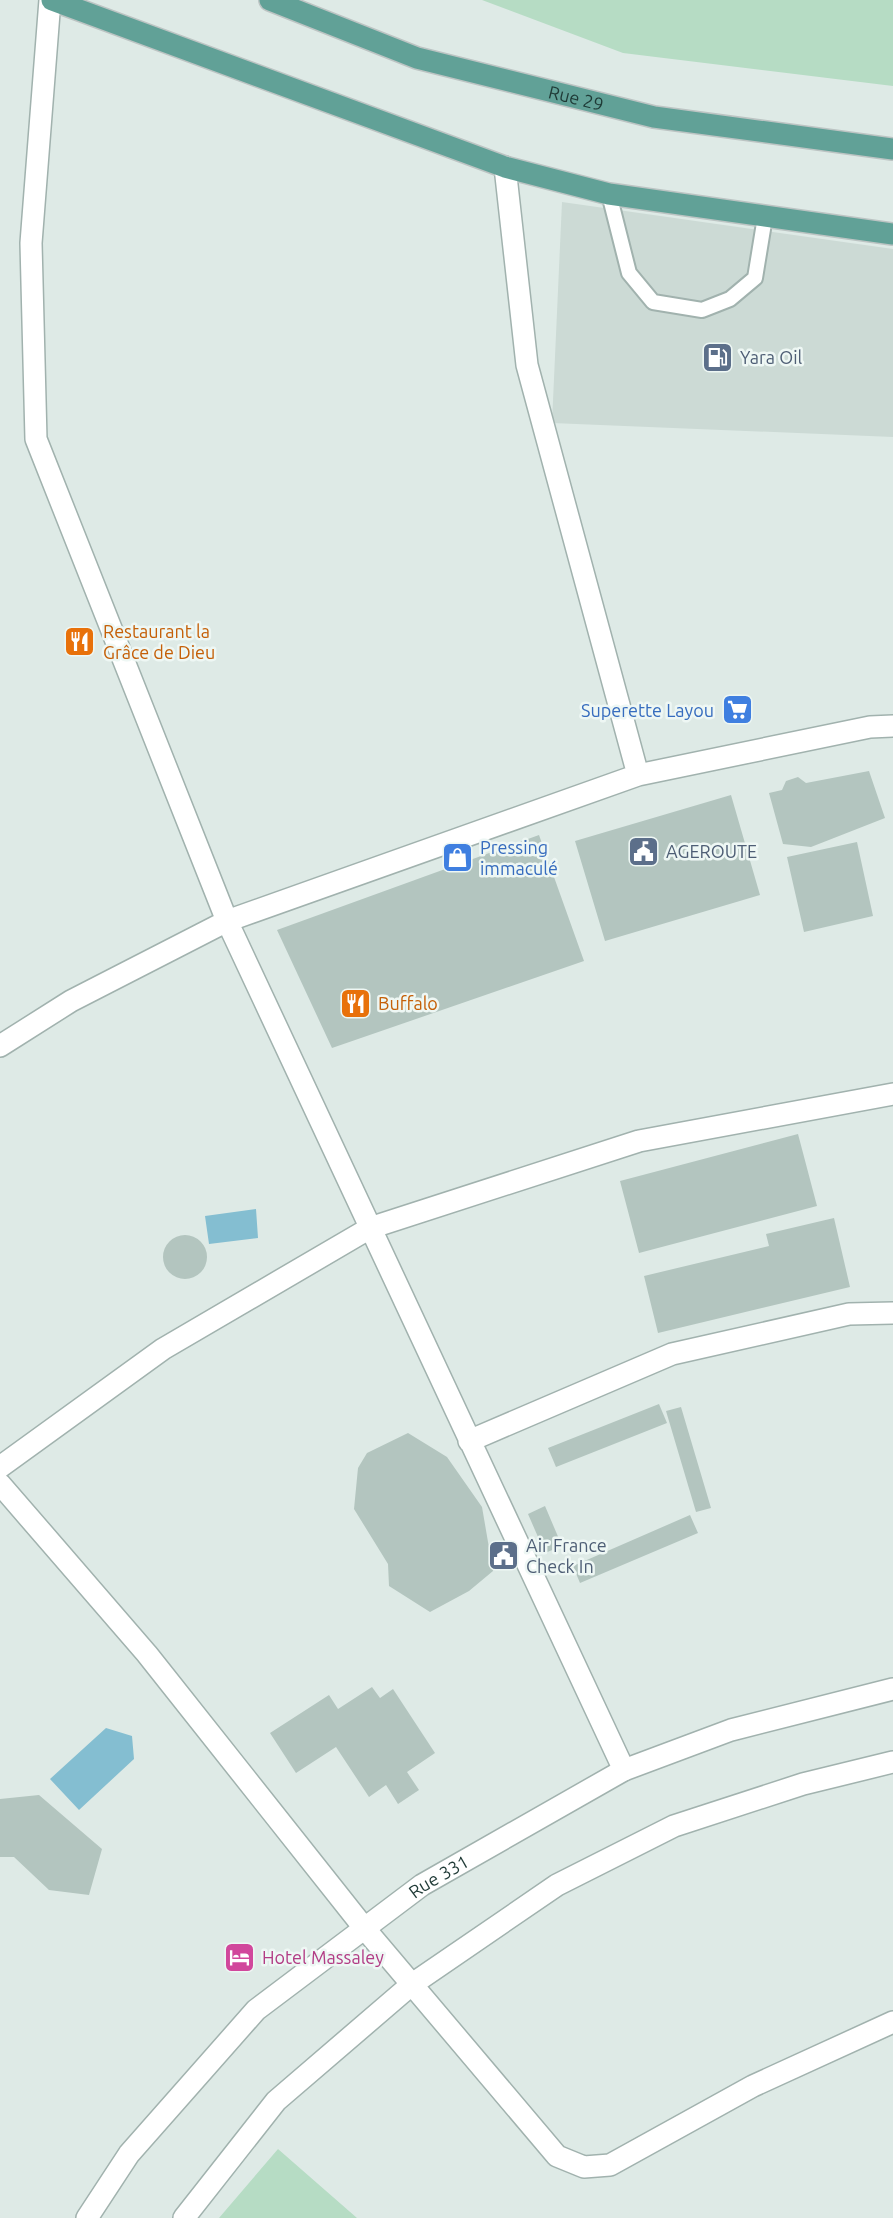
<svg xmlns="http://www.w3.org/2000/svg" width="893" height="2218" viewBox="0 0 893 2218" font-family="Ubuntu,sans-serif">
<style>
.built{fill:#ccdad5}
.green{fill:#b6dcc4}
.water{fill:#84bed1}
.building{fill:#b3c5bf}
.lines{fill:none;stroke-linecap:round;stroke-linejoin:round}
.service-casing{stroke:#a1b2ae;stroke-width:18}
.minor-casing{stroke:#a1b2ae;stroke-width:24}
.tertiary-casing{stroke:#a1b2ae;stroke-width:24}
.primary-casing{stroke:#bcc4c3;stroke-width:24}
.service{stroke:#fff;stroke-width:14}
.minor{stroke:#fff;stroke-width:21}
.tertiary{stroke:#fff;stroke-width:21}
.primary{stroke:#61a197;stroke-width:21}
.labels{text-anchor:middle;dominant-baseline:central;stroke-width:5;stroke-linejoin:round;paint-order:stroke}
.street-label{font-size:18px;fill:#1f3a36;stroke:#eef7f4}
.service-label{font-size:18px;fill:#4e5e75;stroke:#eef7f4;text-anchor:start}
.food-label{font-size:18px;fill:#c56008;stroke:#eef7f4;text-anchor:start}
.shop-label{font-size:18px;fill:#366cbe;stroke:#eef7f4;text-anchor:end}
.hotel-label{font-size:18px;fill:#b23c85;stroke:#eef7f4;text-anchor:start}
</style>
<rect width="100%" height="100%" fill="#deeae6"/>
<path class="built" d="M562,202L893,249V437L552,423Z"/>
<path class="green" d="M482,0H893V86L623,53Z
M278,2149L357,2218H219Z"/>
<path class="water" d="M256,1209L258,1238L209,1244L205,1216Z
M106,1728L132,1736L134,1759L79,1810L50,1779Z"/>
<path class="building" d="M869,771L885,818L811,847L783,844L769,793L782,790L786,781L798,777L806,783Z
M731,795L760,895L605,941L575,841Z
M539,835L584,961L332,1048L277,930Z
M857,842L873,916L804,932L787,857Z
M798,1134L817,1206L639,1253L620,1181Z
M834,1218L850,1287L658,1333L644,1276L769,1246L766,1234Z
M163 1257a22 22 0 1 1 44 0a22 22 0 1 1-44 0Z
M659,1404L667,1423L556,1467L548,1448Z
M681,1407L711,1508L696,1512L666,1411Z
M408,1433L447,1457L482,1507L493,1571L469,1591L430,1612L389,1586L388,1564L354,1509L358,1468L367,1453Z
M545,1506L562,1546L545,1553L528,1514Z
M690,1515L698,1533L580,1583L573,1566Z
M372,1687L380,1698L393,1689L435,1753L407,1772L419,1790L398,1804L386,1785L369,1797L336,1747L296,1773L270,1733L329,1695L338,1709Z
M39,1795L102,1849L89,1895L49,1890L14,1857H0V1799Z"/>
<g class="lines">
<defs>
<path id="service" d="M609,194L629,273L653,302L702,310L730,299L755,278L765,217"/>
<path id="minor" d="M50,0L31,243L36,439L227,921L624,1770
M505,167L527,365L638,775
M0,1046L71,1001L227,921L638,775L870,727L893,726
M469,1441L672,1354L849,1314L893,1313
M0,1467L163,1349L370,1228L639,1141L893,1094
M0,1484L147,1654L365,1929L557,2156L584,2167L610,2165L753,2086L893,2022"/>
<g id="tertiary">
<path id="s1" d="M87,2218L129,2154L256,2010L422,1885L624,1770L731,1730L893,1689"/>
<path d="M184,2218L276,2101L411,1985L557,1885L674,1826L803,1784L893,1762"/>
</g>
<g id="primary">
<path d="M52,0L505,167L609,194L893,234"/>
<path id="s2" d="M270,0L417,58L654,117L893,149"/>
</g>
</defs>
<use href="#service" class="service-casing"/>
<use href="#minor" class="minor-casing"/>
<use href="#tertiary" class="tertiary-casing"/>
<use href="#primary" class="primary-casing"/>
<use href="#service" class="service"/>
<use href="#minor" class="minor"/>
<use href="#tertiary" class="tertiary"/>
<use href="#primary" class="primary"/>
</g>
<defs>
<symbol id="fuel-square" viewBox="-11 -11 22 22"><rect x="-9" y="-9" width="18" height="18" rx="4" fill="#5c6f8a" stroke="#eef7f4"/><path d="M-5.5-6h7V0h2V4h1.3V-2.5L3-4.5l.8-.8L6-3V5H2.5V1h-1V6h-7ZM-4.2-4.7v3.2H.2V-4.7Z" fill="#fff"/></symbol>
<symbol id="restaurant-square" viewBox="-11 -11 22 22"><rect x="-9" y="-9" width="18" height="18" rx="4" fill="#e8710a" stroke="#eef7f4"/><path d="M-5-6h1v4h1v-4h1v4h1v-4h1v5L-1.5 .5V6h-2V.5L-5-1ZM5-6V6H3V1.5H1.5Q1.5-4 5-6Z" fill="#fff"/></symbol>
<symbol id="supermarket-square" viewBox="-11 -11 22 22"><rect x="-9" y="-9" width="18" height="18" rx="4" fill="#3f7fe0" stroke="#eef7f4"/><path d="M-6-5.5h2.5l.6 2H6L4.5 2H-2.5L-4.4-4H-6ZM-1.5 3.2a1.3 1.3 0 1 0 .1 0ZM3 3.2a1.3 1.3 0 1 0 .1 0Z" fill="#fff"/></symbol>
<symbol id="civic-square" viewBox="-11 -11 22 22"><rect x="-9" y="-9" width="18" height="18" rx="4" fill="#5c6f8a" stroke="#eef7f4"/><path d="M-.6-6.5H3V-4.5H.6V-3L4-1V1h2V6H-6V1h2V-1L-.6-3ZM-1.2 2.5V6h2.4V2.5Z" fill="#fff"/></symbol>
<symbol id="shop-square" viewBox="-11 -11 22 22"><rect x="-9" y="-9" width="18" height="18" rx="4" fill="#3f7fe0" stroke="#eef7f4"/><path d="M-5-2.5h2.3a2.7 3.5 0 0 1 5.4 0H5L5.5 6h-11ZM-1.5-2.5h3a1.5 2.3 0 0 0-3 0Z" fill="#fff"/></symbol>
<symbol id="hotel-square" viewBox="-11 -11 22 22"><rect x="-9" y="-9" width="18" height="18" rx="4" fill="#d1479c" stroke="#eef7f4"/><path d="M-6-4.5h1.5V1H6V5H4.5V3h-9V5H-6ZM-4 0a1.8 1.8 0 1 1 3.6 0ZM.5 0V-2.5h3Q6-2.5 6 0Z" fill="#fff"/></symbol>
</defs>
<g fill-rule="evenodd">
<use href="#fuel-square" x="700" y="340" width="35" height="35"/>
<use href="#restaurant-square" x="62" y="624" width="35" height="35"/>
<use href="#supermarket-square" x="720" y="692" width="35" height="35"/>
<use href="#civic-square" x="626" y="834" width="35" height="35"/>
<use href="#shop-square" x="440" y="840" width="35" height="35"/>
<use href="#restaurant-square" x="338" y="986" width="35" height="35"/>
<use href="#civic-square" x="486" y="1538" width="35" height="35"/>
<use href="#hotel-square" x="222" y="1940" width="35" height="35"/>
</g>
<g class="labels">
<g class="street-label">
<text stroke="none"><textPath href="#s2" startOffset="322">Rue 29</textPath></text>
<text stroke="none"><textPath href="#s1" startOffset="495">Rue 331</textPath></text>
</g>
<g class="service-label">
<text x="740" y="357">Yara Oil</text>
<text x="666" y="851">AGEROUTE</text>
<text x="526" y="1545">Air France<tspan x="526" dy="21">Check In</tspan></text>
</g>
<g class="food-label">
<text x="103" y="631">Restaurant la<tspan x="103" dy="21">Grâce de Dieu</tspan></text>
<text x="378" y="1003">Buffalo</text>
</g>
<g class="shop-label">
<text x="714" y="710">Superette Layou</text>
<text x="480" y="847" text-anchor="start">Pressing<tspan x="480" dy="21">immaculé</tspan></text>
</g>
<g class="hotel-label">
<text x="262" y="1957">Hotel Massaley</text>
</g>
</g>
</svg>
